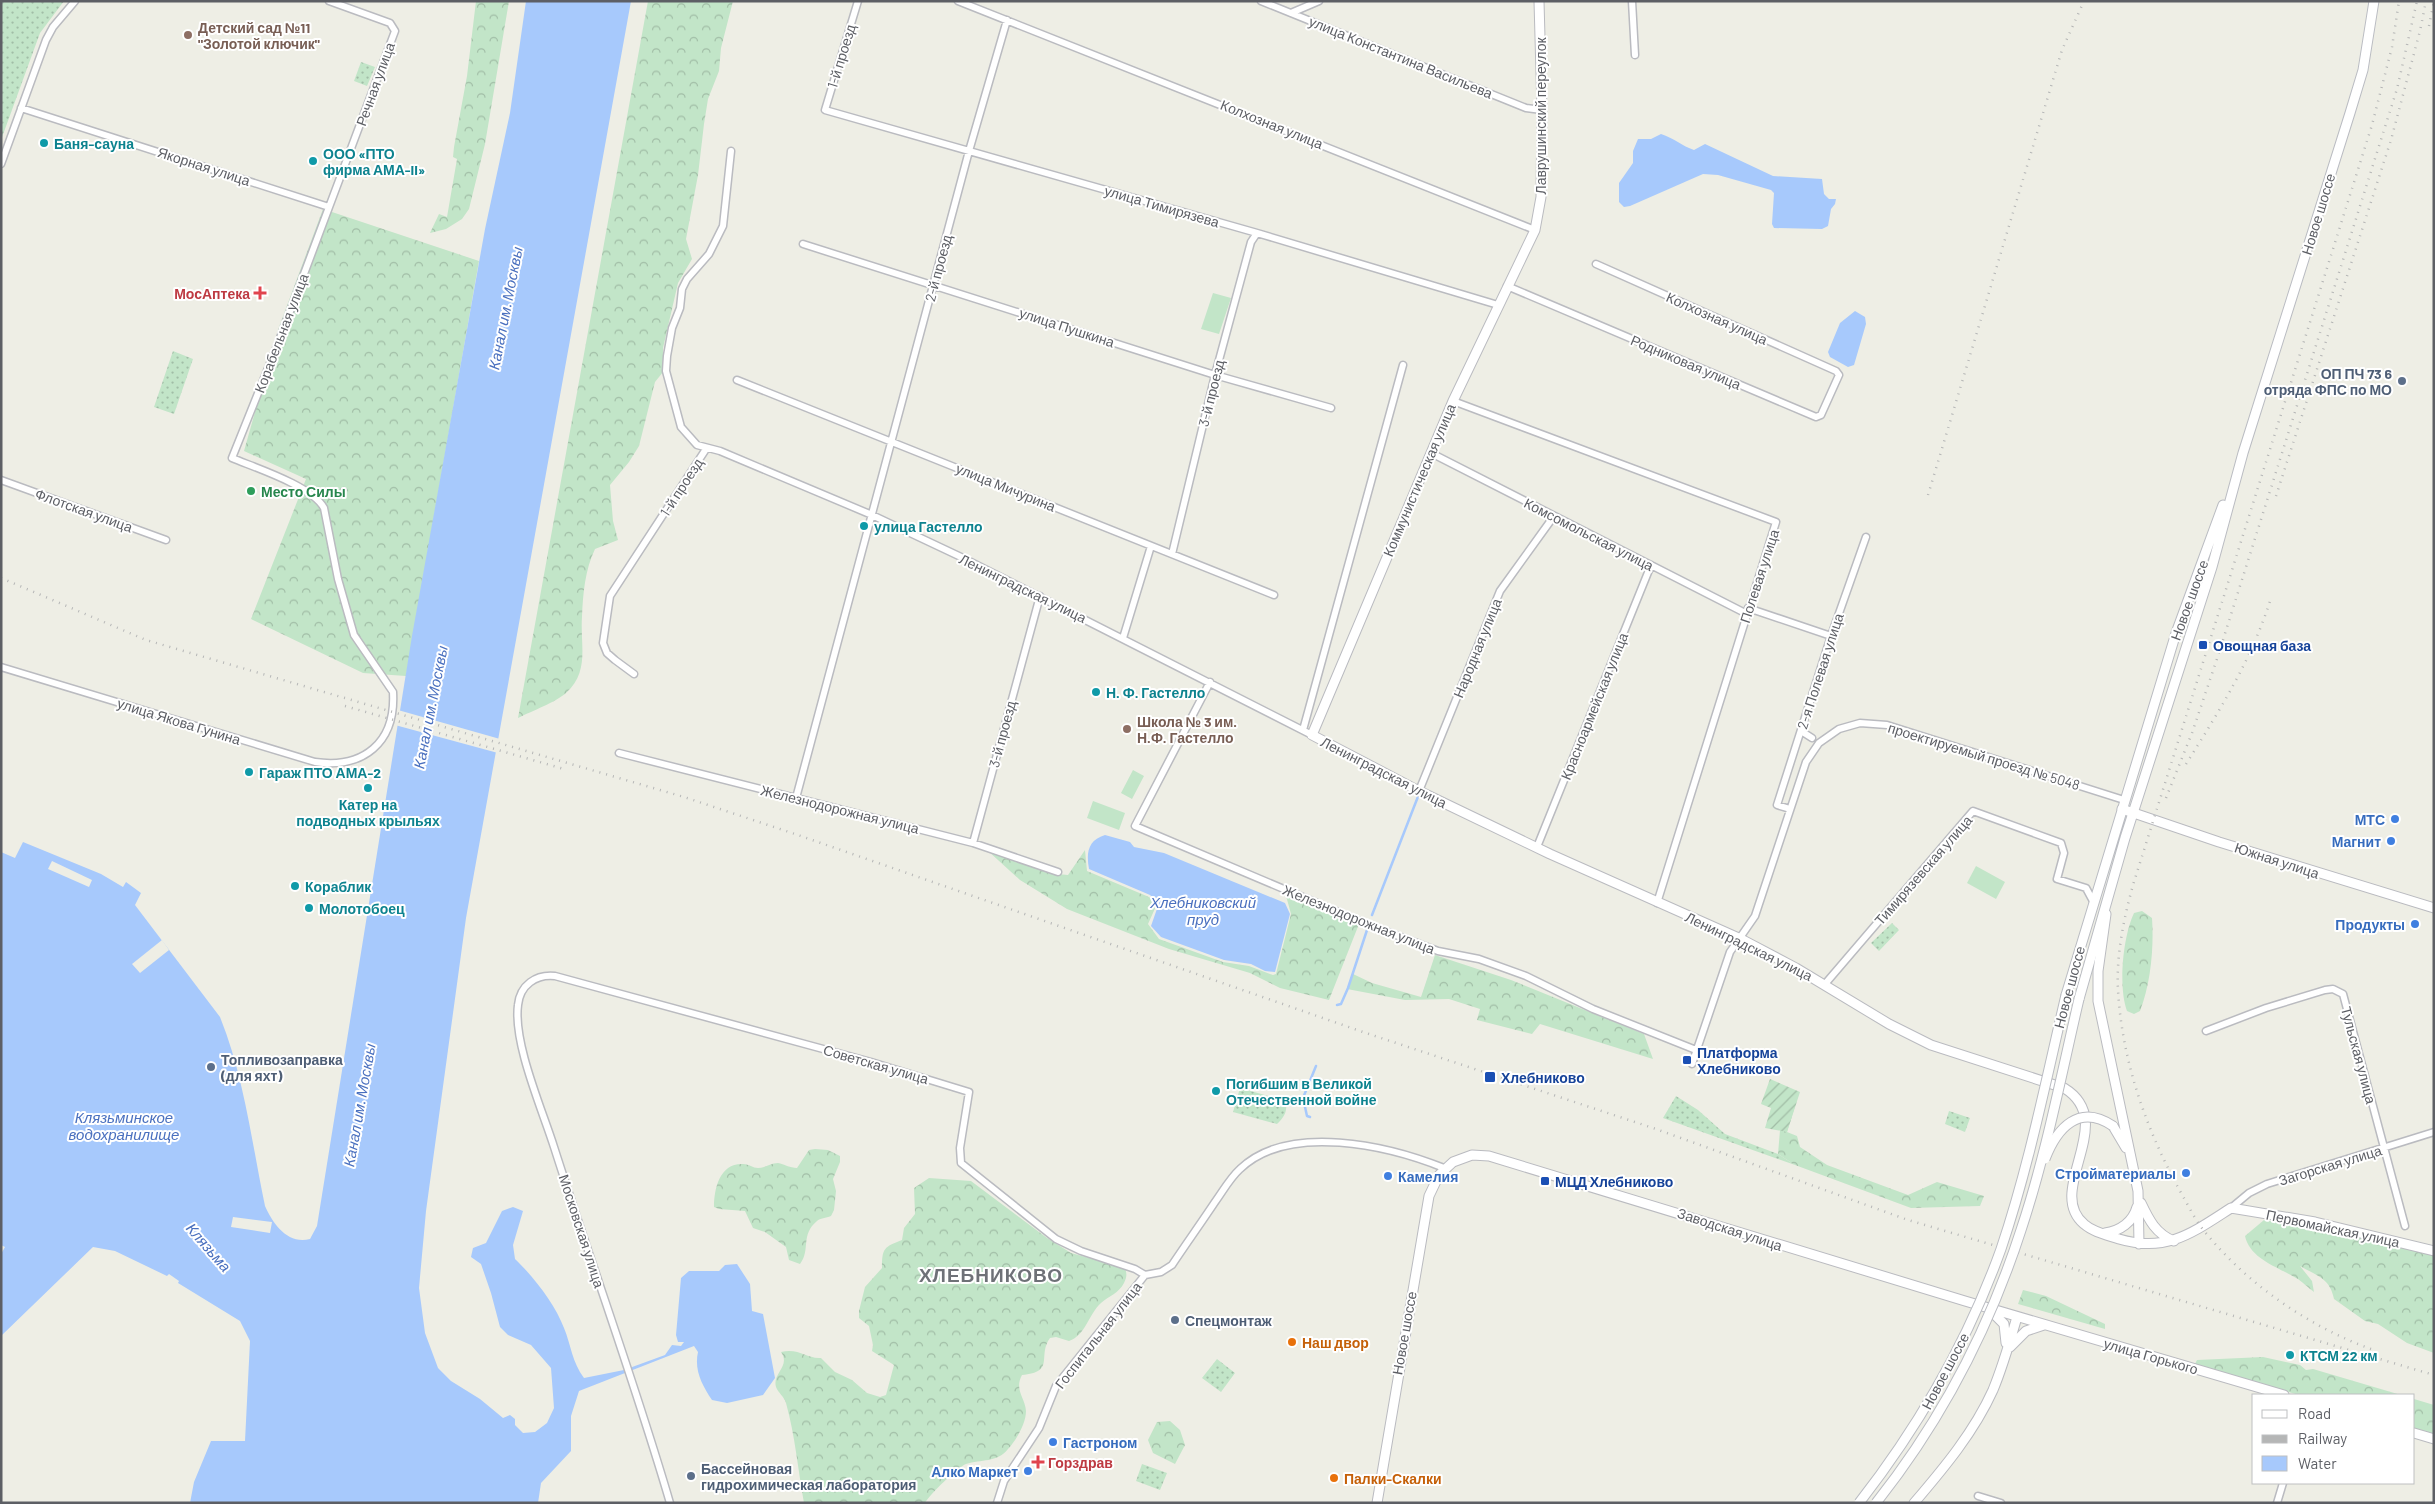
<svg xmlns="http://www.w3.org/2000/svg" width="2435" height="1504" viewBox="0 0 2435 1504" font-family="Barlow,sans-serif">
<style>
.grass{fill:url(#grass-dots)}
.forest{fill:url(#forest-crowns)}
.garden{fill:url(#garden-furrows)}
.pitch{fill:#c2e5c8}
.water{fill:#a7c9fc}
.pier{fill:#eeeee5}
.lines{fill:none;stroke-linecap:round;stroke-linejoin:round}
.stream{stroke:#a7c9fc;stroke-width:2.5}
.minor-casing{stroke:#babbc0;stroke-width:9}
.tertiary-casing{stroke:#babbc0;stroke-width:11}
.secondary-casing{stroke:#babcc2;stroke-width:11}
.minor{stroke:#fff;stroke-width:6}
.tertiary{stroke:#fff;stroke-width:9}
.secondary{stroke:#fff;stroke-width:9}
.rail{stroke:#b5b6b6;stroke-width:2.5;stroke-dasharray:1 6;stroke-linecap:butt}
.tertiary-bridge-casing{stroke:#babbc0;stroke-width:11;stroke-linecap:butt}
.secondary-bridge-casing{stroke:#babcc2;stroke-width:11;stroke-linecap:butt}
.tertiary-bridge{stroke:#fff;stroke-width:9}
.secondary-bridge{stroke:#fff;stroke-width:9}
.education-dot{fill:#8d6e63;stroke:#fff;stroke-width:2}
.culture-dot{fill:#0f9aa8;stroke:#fff;stroke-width:2}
.health-dot{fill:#e0444e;stroke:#fff;stroke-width:2}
.service-dot{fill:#5c6f8a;stroke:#fff;stroke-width:2}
.leisure-dot{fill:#2e9e5b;stroke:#fff;stroke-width:2}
.transit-dot{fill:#1a4fb4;stroke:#fff;stroke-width:2}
.shop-dot{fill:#3f7fe0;stroke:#fff;stroke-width:2}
.food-dot{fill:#e8710a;stroke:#fff;stroke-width:2}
.labels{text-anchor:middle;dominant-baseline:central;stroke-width:4;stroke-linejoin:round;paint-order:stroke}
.education-label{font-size:14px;font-weight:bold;fill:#785e54;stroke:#fff;text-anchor:start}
.street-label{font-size:14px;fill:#5d5f65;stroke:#fff}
.culture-label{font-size:14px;font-weight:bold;fill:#0d838f;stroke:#fff;text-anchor:start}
.health-label{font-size:14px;font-weight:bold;fill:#be3a42;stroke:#fff;text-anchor:end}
.service-label{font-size:14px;font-weight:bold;fill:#4e5e75;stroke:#fff;text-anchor:start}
.leisure-label{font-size:14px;font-weight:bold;fill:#27864d;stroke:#fff;text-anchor:start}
.transit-label{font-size:14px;font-weight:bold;fill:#164399;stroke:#fff;text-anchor:start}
.shop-label{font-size:14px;font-weight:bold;fill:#366cbe;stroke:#fff;text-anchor:end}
.food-label{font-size:14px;font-weight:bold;fill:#c56008;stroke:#fff;text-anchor:start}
.water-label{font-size:15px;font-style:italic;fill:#4a70bf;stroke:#fff}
.district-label{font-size:19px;font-weight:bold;letter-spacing:1px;fill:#6e7177;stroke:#fff}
</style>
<defs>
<pattern id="grass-dots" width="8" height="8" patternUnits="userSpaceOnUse" patternTransform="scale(1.25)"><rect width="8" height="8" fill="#c2e5c8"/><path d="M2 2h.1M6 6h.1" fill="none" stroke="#a1bda6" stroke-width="1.8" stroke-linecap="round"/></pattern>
<pattern id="forest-crowns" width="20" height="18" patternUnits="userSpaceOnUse" patternTransform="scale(1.25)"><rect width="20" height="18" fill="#c2e5c8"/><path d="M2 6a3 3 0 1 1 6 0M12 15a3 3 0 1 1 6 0" fill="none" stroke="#a1bda6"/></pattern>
<pattern id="garden-furrows" width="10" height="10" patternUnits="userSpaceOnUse" patternTransform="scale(1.25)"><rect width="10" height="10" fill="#c2e5c8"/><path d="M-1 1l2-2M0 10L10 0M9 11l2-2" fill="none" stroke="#a1bda6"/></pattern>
</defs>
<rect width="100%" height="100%" fill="#eeeee5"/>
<path class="grass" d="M1,1H64L40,33L1,140Z
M361,62L375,67L367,86L354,81Z
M173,351L193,359L174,414L154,407Z
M1892,923L1899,930L1879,951L1871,943Z
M1240,1088L1286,1101C1287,1112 1285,1116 1277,1124L1233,1112Z
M1676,1096L1698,1110L1725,1134L1778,1154L1795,1165L1663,1118Z
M1949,1111L1970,1118L1965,1132L1945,1124Z
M1217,1359L1235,1373L1221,1392L1202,1378Z
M1142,1464L1167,1473L1160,1490L1136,1481Z"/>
<path class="forest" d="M476,1H509L485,144L469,209L462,219L446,229L430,233L439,214L447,217L457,159L453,157L454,147L467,76Z
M648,1H733L721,48L719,71L708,99L704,124L698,175L686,239L692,259L678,283L663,348V372L655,382L639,446L629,462L610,485L613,521L618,540L595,549C585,570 583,593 582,617C580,645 590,671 566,693C556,702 532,711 518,718Z
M323,209L479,261L406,676L363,673L251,619L306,479L244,451L279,327Z
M987,850L1057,874L1068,875L1085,850L1087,871L1149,897L1157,904L1148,924L1159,939L1223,962L1249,966L1273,975L1276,974L1291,914L1285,892L1359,924L1329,1000L1280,988L1250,973L1169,949L1067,909L1020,880Z
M2142,911L2152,918C2154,947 2151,983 2140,1011L2134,1014L2127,1011C2118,987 2123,936 2134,913Z
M1435,955L1511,980L1644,1034L1653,1059L1540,1024L1532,1034L1477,1020L1480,1009L1449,999L1405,1000L1347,989L1353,974L1372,983L1421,997Z
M1796,1103L1787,1132L1797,1136L1800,1147L1827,1165L1908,1195L1937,1182L1984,1196L1980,1206L1911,1208L1795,1165L1778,1154L1780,1130Z
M815,1149L828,1150L840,1156V1162L833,1179L836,1191L834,1210L831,1216C826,1218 820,1218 817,1221C800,1235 811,1250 800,1264L789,1260L786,1247L765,1232L753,1228L745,1211L719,1209L714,1207C714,1188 720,1163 743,1164C749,1164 753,1168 758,1168C765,1168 771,1163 778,1163C784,1164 790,1168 797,1168L809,1150Z
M929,1178L971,1181L1047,1238L1071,1253L1125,1268C1127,1274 1127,1277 1124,1283C1119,1293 1109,1296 1101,1303C1088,1315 1086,1335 1069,1341L1056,1337L1050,1338C1037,1356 1056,1372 1022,1375C1014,1390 1025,1397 1026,1411C1026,1424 1016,1440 1008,1449C997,1463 981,1459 966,1464C958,1467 929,1495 925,1503H804C798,1470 795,1435 786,1403C784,1396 778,1393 776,1387C772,1373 791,1366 781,1352C800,1348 806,1359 821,1358L835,1372L852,1380L867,1393L880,1397L886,1395L894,1365L872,1351L873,1345L869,1326L859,1318V1311L865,1287L882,1268C882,1248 884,1247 902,1240L904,1228L915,1214L914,1188Z
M2264,1220C2321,1228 2378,1239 2434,1256V1353L2407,1343L2378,1324L2365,1321L2334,1299C2330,1278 2317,1276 2300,1266L2312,1281L2314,1292C2308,1288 2302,1281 2296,1278C2278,1267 2250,1259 2245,1236Z
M2023,1290L2046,1296L2105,1324V1329L2018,1304Z
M2263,1357L2300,1365L2306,1370L2313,1369L2401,1395H2299L2195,1364L2197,1360Z
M2414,1399L2434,1405V1435L2414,1429Z
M1170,1421L1180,1430L1185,1445L1175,1464L1153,1453L1148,1440L1157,1422Z"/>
<path class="garden" d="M1770,1079L1800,1092L1787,1132L1765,1128L1771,1108L1761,1104Z"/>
<path class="pitch" d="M1213,293L1231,298L1219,334L1201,329Z
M1133,770L1144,776L1132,799L1121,793Z
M1093,801L1125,813L1119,830L1087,818Z
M1976,866L2005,882L1996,899L1967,883Z"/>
<path class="water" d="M526,1H631L466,918L426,1211L419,1288L425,1333L438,1368L451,1381L480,1399L503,1418L510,1415L515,1419V1425L523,1433L535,1432L547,1423L554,1408L551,1368L531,1345L508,1335L500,1327L491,1293L481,1264L471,1257L473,1248L486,1243L502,1211L513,1207L523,1211L513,1245L515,1259C533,1276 555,1304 564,1328C571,1345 572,1362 584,1378L624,1370L665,1355L672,1345L681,1346L684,1342H678L676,1335L681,1278L689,1271H719L725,1265L737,1264L750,1284L752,1311L763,1314L775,1378L763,1395L727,1403L712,1400C702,1385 694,1370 698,1352L694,1346L579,1391L571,1416V1451L541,1483L538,1503H190L194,1482L211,1441H245L250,1341L240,1321L178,1283L179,1281L169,1274L167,1276L115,1251L93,1247L1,1336V1254L5,1247L1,1245V852L15,858L23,842L101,874L123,887L126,882L141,893L135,905L220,1017C244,1076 252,1144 265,1206C273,1224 288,1245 310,1239L317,1226L412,636L485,229L510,113Z
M1661,134C1674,138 1682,146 1694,150L1705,144L1773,176L1822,179L1824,194L1829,199H1836L1835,204L1831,209L1828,226L1822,229L1774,228L1772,224L1774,193L1771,190L1718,175L1703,174L1630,206L1624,207L1619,202V183L1633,163V151L1638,139H1651Z
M1855,311L1865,317L1866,324L1854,365L1848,367L1830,357L1828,352L1840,323Z
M1105,835L1130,842L1134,847L1164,853L1285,903L1290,914L1275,972L1265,971L1251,964L1224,960L1161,937L1151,926L1159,903L1150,895L1089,869C1086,853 1088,840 1105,835Z"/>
<path class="pier" d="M398,710L500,739L498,753L395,725Z
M52,861L92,880L89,887L48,869Z
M162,940L169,950L140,973L132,964Z
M233,1217L272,1222L270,1233L231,1227Z"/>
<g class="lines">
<path class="stream" d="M1372,915L1419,794
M1337,1005L1341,1004L1348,988L1367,930
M1310,1117L1307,1116L1303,1098L1316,1066"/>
<defs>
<path id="minor" d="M858,1L825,110L1257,233L1498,305
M958,1L1535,230
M1261,1L1526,108L1542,110
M1632,1L1635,55
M1291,13L1319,1
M21,108L329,207
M731,151L723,226L709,254L687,279L682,289L680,308L672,328L667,356L666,371L681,427L697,445L720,451L872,515L961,557L1312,735
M1,164L46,40L53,27L75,1
M803,244L1215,375L1331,408
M1507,286L1816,417L1821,415L1839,375L1836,371L1596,264
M737,380L1274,595
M1453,401L1776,522L1657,903
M1431,453L1747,614
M1,480L166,540
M1172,554L1215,375L1251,242L1257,233
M1748,608L1831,636
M1123,638L1151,546
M1,667L315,762C363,769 396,743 393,692L354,635L338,579L324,508C312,486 256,468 232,458L277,346L395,31L390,23L329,1
M634,674L615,660L607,653L603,643L610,596L706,449
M1210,682L1135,826L1364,923L1438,951L1479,959L1526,976L1593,1009L1696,1050
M1303,730L1403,365
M1801,731L1812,738
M619,753L973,843L1058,872
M1419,791L1500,591L1554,516
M796,798L969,151L1007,20
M1790,809L1777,805L1831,636L1866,537
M973,843L1040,596
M1537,847L1651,565
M1825,984L1973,811L2061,843L2064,853L2057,879L2086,888L2093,901
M2206,1031L2266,1008L2325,990L2333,989L2343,994L2405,1226
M1692,1064L1730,952L1755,916L1806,762L1819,743L1839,729L1860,723L1887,725L2124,800
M2231,1208L2249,1193L2267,1184L2434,1132
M1978,1496L2001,1503
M670,1503C635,1383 592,1266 554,1147C542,1109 513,1043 518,1005C520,985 536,974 555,976L871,1062L969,1092L960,1148L961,1163L1056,1239L1081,1251L1135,1269L1145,1275
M997,1503L1004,1481L1039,1428L1056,1386L1145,1275L1161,1272L1172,1265C1186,1244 1201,1223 1215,1202C1223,1191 1230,1178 1240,1169C1289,1122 1389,1146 1444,1168
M2277,1503L2283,1483"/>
<path id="tertiary" d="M1539,1L1542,110L1541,197L1535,230L1453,401L1312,735L1419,791L1550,854L1741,939L1796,968L1889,1024L1931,1045L2064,1088C2120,1122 2044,1190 2084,1224C2093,1232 2107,1235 2119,1239C2167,1253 2192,1233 2231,1208L2315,1222L2434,1251
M2122,809L2219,842L2434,908
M2106,914L2098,971V1001L2138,1191L2139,1244
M2113,1126L2126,1148
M2141,1203C2149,1220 2156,1234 2174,1241
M2105,1233C2120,1231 2133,1222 2137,1207
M1990,1310L2004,1324L2006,1343
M2010,1347L2026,1331L2044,1325
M2414,1433L2434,1439
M1377,1503L1429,1196L1439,1175L1453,1162L1472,1155L1489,1156L1965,1301L2284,1395
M1914,1503C1944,1468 1974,1432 1993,1390C2003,1366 2010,1341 2017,1317"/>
<path id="secondary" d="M2066,995L2176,633L2223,505
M2079,999L2125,838L2212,567L2243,453L2350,113L2363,70L2374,1"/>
</defs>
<use href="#minor" class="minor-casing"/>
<use href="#tertiary" class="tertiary-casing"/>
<use href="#secondary" class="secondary-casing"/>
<use href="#minor" class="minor"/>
<use href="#tertiary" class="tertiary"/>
<use href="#secondary" class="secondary"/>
<path class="rail" d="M2429,26L2434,1
M1928,495L2062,50L2084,1
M2276,496L2391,140L2420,31L2426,1
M1,578L146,640L684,797L795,834L1363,1032L1653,1128L1908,1220L2434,1375
M345,706L564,769
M2186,764C2220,710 2252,659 2271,598
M2166,798L2192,733L2216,662L2397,89L2417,1
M2371,1349C2307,1326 2243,1281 2201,1227C2193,1216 2187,1203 2180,1191C2146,1129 2122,1061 2118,990C2116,955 2124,918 2133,885L2372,125L2392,47L2399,1"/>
<defs>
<path id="tertiary-bridge" d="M2045,1159C2057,1128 2079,1103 2113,1126"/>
<path id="secondary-bridge" d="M1859,1503C1919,1426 1968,1341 2001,1249C2029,1166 2046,1080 2066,995
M1876,1503C1941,1421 1989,1329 2021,1230C2046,1155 2061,1076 2079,999"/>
</defs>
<use href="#tertiary-bridge" class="tertiary-bridge-casing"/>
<use href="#secondary-bridge" class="secondary-bridge-casing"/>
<use href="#tertiary-bridge" class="tertiary-bridge"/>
<use href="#secondary-bridge" class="secondary-bridge"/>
</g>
<g class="education-dot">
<circle cx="188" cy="35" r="5"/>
<circle cx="1127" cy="729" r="5"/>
</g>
<g class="culture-dot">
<circle cx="44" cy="143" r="5"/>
<circle cx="313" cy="161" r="5"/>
<circle cx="864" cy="526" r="5"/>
<circle cx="1096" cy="692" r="5"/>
<circle cx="249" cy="772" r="5"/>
<circle cx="368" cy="788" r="5"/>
<circle cx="295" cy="886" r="5"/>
<circle cx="309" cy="908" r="5"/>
<circle cx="1216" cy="1091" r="5"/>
<circle cx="2290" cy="1355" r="5"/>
</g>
<g class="health-dot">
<path d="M257.5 285.5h5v5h5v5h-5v5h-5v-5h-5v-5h5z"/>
<path d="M1035.5 1454.5h5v5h5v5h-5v5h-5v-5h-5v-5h5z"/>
</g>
<g class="service-dot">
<circle cx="2402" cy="381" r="5"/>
<circle cx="211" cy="1067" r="5"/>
<circle cx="1175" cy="1320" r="5"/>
<circle cx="691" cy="1476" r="5"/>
</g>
<circle class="leisure-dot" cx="251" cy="491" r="5"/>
<g class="transit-dot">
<rect x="2198" y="640" width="10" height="10" rx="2.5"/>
<rect x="1682" y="1055" width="10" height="10" rx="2.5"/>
<rect x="1484" y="1071" width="12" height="12" rx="2.5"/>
<rect x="1540" y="1176" width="10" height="10" rx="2.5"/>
</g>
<g class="shop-dot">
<circle cx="2395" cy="819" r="5"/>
<circle cx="2391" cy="841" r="5"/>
<circle cx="2415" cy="924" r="5"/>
<circle cx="2186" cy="1173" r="5"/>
<circle cx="1388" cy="1176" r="5"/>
<circle cx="1053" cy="1442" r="5"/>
<circle cx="1028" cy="1471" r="5"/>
</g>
<g class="food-dot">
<circle cx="1292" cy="1342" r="5"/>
<circle cx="1334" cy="1478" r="5"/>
</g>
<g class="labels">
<g class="education-label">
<text x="198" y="27">Детский сад №11<tspan x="198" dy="16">"Золотой ключик"</tspan></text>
<text x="1137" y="721">Школа № 3 им.<tspan x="1137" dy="16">Н.Ф. Гастелло</tspan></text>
</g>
<g class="street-label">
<text transform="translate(841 56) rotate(-73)">1-й проезд</text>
<text transform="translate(1401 57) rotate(22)">улица Константина Васильева</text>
<text transform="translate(375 84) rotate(-70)">Речная улица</text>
<text transform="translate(1540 116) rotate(-90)">Лаврушинский переулок</text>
<text transform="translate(1272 124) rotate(22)">Колхозная улица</text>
<text transform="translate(204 166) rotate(18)">Якорная улица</text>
<text transform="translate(1162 206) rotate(16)">улица Тимирязева</text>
<text transform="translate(2318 214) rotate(-73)">Новое шоссе</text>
<text transform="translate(938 268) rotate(-75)">2-й проезд</text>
<text transform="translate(1717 318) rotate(24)">Колхозная улица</text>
<text transform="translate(1067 327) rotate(18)">улица Пушкина</text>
<text transform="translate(281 333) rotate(-69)">Корабельная улица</text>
<text transform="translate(1686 362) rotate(23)">Родниковая улица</text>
<text transform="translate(1211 393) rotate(-76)">3-й проезд</text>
<text transform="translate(1419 480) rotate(-67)">Коммунистическая улица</text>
<text transform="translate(681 487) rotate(-57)">1-й проезд</text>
<text transform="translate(1006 487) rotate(22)">улица Мичурина</text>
<text transform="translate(84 510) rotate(20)">Флотская улица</text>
<text transform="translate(1589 534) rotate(27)">Комсомольская улица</text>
<text transform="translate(1759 576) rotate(-72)">Полевая улица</text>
<text transform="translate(1023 588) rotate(26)">Ленинградская улица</text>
<text transform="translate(2189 600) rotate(-70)">Новое шоссе</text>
<text transform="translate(1477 648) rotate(-68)">Народная улица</text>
<text transform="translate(1820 671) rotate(-72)">2-я Полевая улица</text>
<text transform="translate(1594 706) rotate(-68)">Красноармейская улица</text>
<text transform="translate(179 721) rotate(17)">улица Якова Гунина</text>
<text transform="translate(1002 734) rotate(-75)">3-й проезд</text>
<text transform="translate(1984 756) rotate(17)">проектируемый проезд № 5048</text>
<text transform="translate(1384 772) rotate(27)">Ленинградская улица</text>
<text transform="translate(840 809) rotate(14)">Железнодорожная улица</text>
<text transform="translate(2277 860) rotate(18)">Южная улица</text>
<text transform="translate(1923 870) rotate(-49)">Тимирязевская улица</text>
<text transform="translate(1359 919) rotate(22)">Железнодорожная улица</text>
<text transform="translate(1749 946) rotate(26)">Ленинградская улица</text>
<text transform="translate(2069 987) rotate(-75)">Новое шоссе</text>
<text transform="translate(2359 1055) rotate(75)">Тульская улица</text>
<text transform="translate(876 1064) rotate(16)">Советская улица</text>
<text transform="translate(2330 1165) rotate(-17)">Загорская улица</text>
<text transform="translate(2333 1228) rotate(12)">Первомайская улица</text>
<text transform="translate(1730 1229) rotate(18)">Заводская улица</text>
<text transform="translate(582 1231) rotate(72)">Московская улица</text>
<text transform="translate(1404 1333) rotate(-80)">Новое шоссе</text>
<text transform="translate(1098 1335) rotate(-52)">Госпитальная улица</text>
<text transform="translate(2151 1356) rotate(16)">улица Горького</text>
<text transform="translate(1945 1371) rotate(-62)">Новое шоссе</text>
</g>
<g class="culture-label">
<text x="54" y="143">Баня-сауна</text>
<text x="323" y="153">ООО «ПТО<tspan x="323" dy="16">фирма АМА-II»</tspan></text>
<text x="874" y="526">улица Гастелло</text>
<text x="1106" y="692">Н. Ф. Гастелло</text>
<text x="259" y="772">Гараж ПТО АМА-2</text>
<text x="368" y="804" text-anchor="middle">Катер на<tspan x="368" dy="16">подводных крыльях</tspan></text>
<text x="305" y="886">Кораблик</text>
<text x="319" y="908">Молотобоец</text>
<text x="1226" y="1083">Погибшим в Великой<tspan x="1226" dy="16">Отечественной войне</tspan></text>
<text x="2300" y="1355">КТСМ 22 км</text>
</g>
<g class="health-label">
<text x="250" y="293">МосАптека</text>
<text x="1048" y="1462" text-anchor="start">Горздрав</text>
</g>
<g class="service-label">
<text x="2392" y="373" text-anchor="end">ОП ПЧ 73 6<tspan x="2392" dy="16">отряда ФПС по МО</tspan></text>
<text x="221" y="1059">Топливозаправка<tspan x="221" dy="16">(для яхт)</tspan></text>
<text x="1185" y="1320">Спецмонтаж</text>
<text x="701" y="1468">Бассейновая<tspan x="701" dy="16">гидрохимическая лаборатория</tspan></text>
</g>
<g class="leisure-label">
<text x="261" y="491">Место Силы</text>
</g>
<g class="transit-label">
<text x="2213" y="645">Овощная база</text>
<text x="1697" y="1052">Платформа<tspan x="1697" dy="16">Хлебниково</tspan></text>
<text x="1501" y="1077">Хлебниково</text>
<text x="1555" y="1181">МЦД Хлебниково</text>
</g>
<g class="shop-label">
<text x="2385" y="819">МТС</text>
<text x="2381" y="841">Магнит</text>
<text x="2405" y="924">Продукты</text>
<text x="2176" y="1173">Стройматериалы</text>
<text x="1398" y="1176" text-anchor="start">Камелия</text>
<text x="1063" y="1442" text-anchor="start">Гастроном</text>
<text x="1018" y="1471">Алко Маркет</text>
</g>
<g class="food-label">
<text x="1302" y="1342">Наш двор</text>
<text x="1344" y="1478">Палки-Скалки</text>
</g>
<g class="water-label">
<text transform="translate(505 308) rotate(-79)">Канал им. Москвы</text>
<text transform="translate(430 707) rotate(-79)">Канал им. Москвы</text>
<text x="1203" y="902">Хлебниковский<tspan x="1203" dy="17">пруд</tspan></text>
<text transform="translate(359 1105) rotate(-80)">Канал им. Москвы</text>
<text x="124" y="1117">Клязьминское<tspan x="124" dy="17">водохранилище</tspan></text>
<text transform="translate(209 1247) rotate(49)">Клязьма</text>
</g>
<g class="district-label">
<text x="991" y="1274">ХЛЕБНИКОВО</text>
</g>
</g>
<rect width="2435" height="1504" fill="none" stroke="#5d5f65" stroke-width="5"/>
<rect x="2252" y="1394" width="162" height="90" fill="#ffffff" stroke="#bebfc1"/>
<rect x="2262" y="1410" width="25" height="8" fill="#ffffff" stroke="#bebfc1"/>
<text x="2298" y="1419" font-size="15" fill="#5d5f65">Road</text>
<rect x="2262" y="1435" width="25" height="8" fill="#b5b6b6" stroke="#bebfc1"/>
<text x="2298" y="1444" font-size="15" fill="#5d5f65">Railway</text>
<rect x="2262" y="1456" width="25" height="15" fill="#a7c9fc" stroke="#bebfc1"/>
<text x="2298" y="1469" font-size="15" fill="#5d5f65">Water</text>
</svg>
